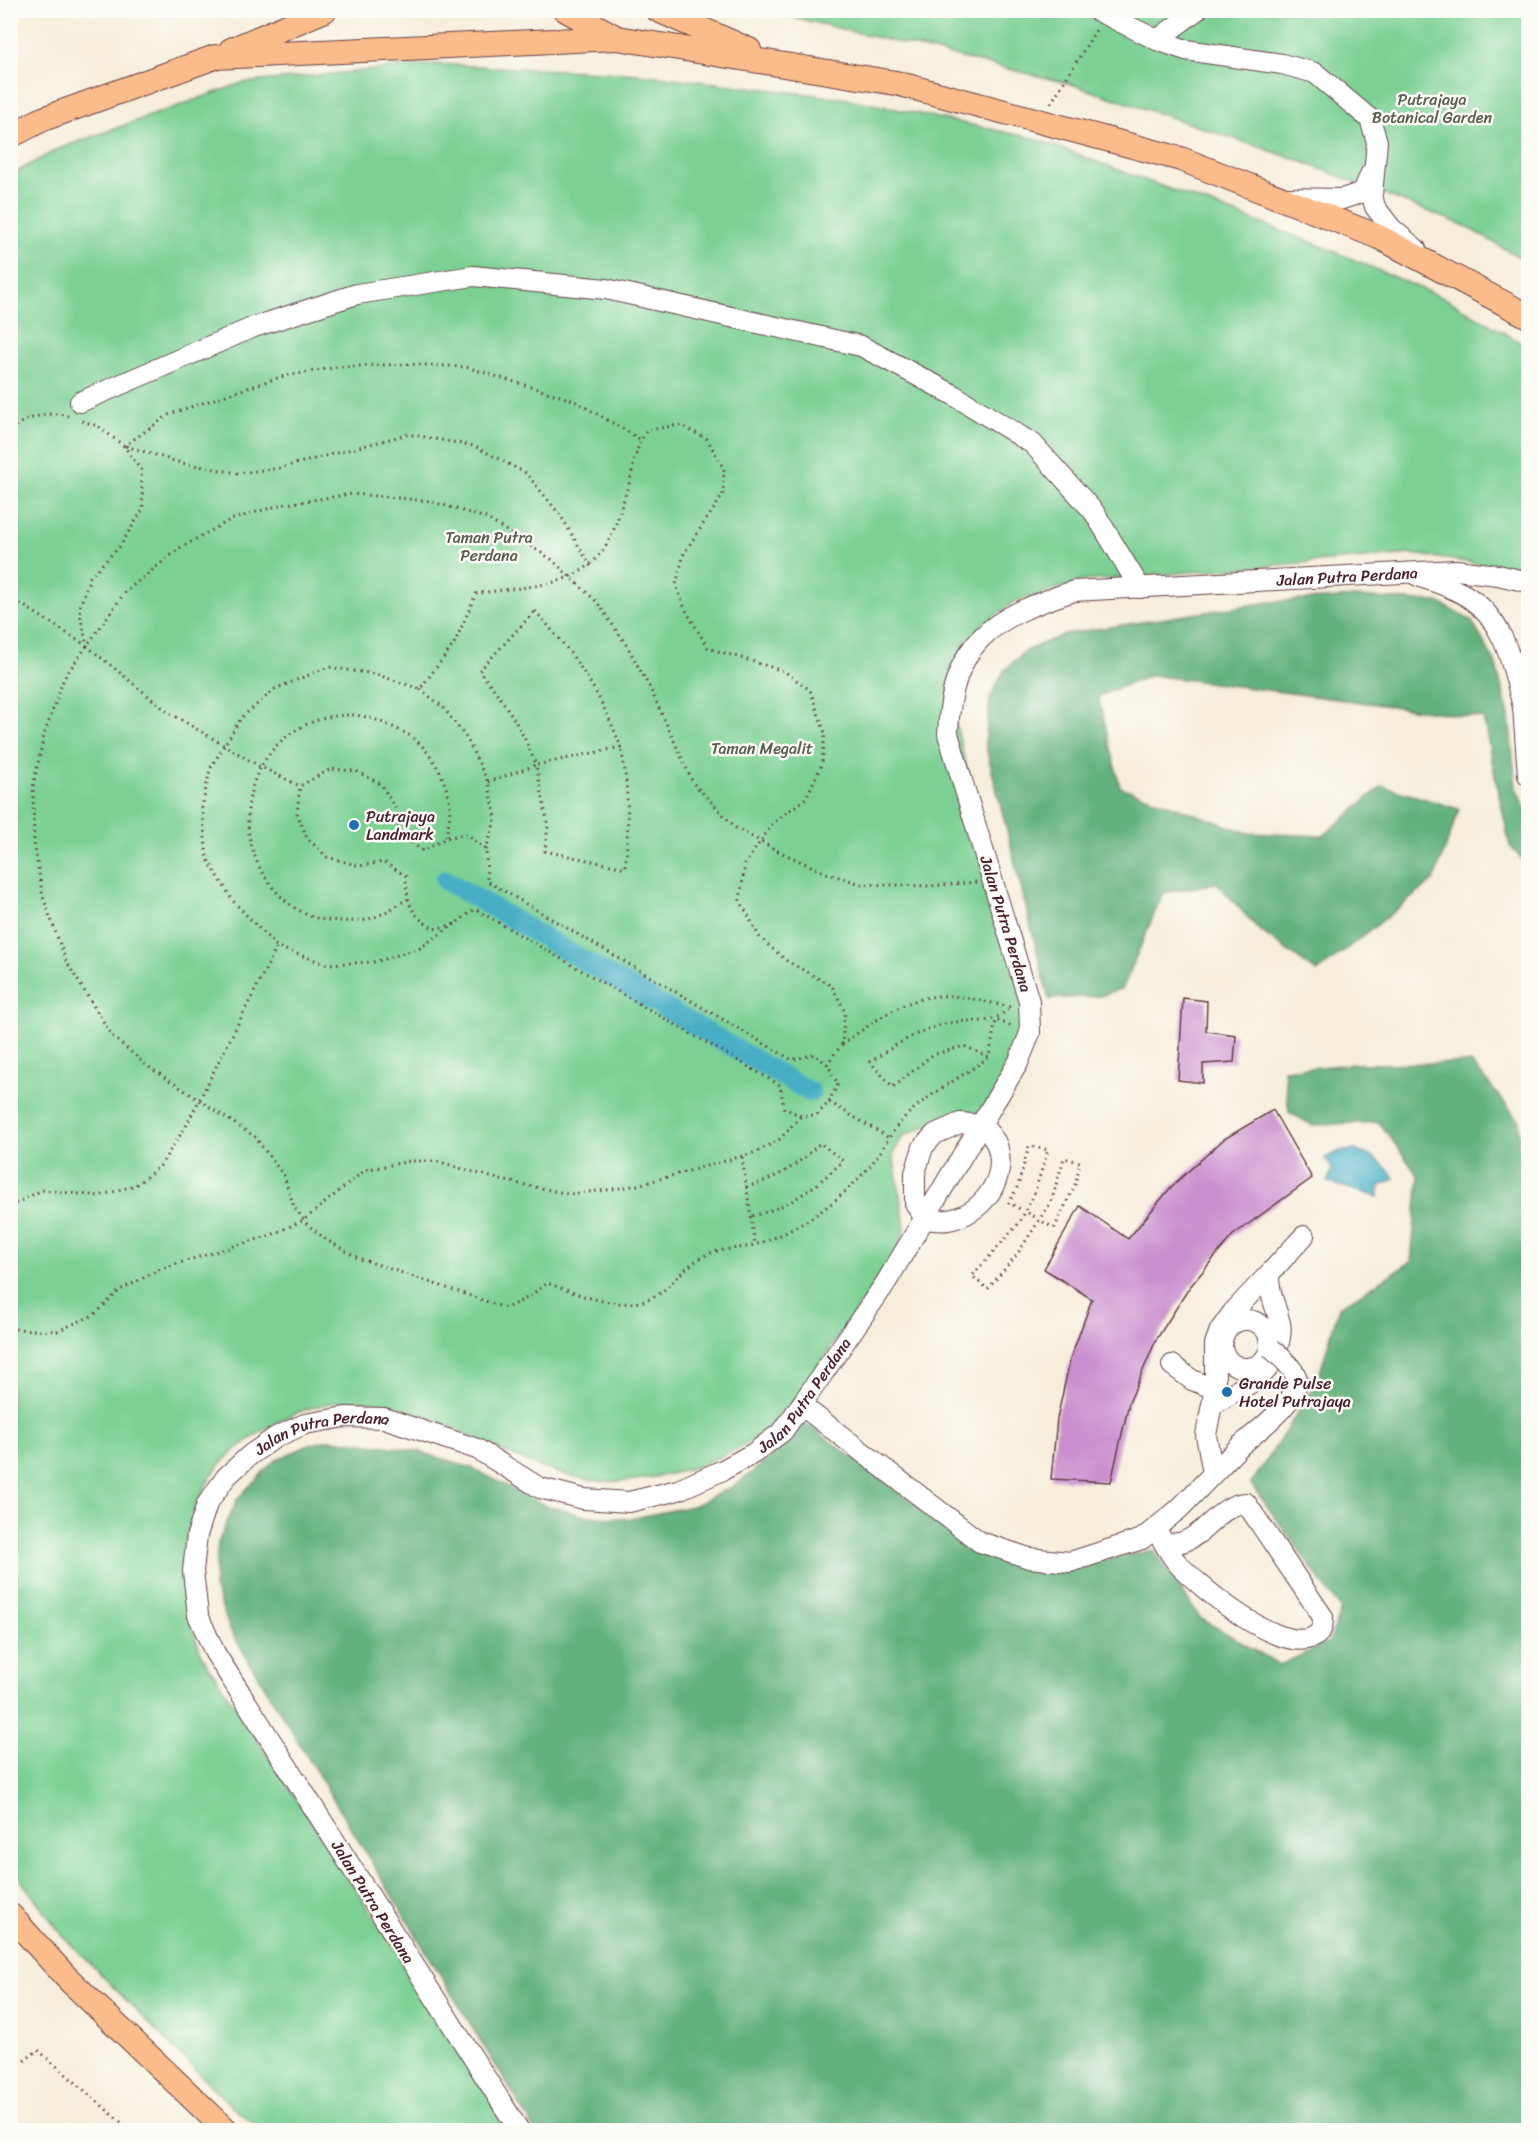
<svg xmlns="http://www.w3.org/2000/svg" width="1539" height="2141" viewBox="0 0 1539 2141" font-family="Sriracha,sans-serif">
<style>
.green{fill:#7bd094;stroke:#627860;stroke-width:1.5}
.forest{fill:#64b27e;stroke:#576854;stroke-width:1.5}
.water{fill:#47aec6;stroke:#486678;stroke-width:1.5}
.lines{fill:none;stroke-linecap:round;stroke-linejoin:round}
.canal{stroke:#47aec6;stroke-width:20}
.building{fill:#ca8fce}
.minor-casing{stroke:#643e45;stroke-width:22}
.major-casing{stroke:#643e45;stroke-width:26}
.path{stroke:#643e45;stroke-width:3;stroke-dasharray:1.5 4.5;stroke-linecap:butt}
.minor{stroke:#fff;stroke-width:20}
.major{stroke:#fabc8b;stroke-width:24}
.minor-bridge-casing{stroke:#643e45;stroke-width:22;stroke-linecap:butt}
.minor-bridge{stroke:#fff;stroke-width:20}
.poi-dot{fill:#1f6fb2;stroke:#fdfcf7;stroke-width:2}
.labels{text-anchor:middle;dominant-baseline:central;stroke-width:5;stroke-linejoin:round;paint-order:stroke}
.park-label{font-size:16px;fill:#5b5d50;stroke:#fdfcf7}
.street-label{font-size:16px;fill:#4a1f2b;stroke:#fdfcf7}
.poi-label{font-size:16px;fill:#4a1f2b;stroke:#fdfcf7;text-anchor:start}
</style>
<rect width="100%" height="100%" fill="#fdfcf7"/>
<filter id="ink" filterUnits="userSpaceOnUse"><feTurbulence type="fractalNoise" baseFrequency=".0167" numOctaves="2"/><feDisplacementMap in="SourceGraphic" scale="12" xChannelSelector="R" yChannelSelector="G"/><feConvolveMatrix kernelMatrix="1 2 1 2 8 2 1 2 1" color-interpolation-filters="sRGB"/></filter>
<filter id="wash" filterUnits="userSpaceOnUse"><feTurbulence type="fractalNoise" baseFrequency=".008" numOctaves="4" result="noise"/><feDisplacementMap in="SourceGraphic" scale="24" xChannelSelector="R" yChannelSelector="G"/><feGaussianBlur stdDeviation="1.35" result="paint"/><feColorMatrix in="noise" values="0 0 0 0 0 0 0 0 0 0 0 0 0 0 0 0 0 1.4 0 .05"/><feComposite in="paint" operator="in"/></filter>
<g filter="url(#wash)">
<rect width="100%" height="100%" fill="#f6edda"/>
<path class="green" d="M767,11H1528V262L1463,225L1298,160L1071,84Z
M431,64L640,74L848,99L1033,138L1324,247L1448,300L1528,347V571L1412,554L1082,581L1015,602L984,623L964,643L947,687L1025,1013L1021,1038L988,1105L972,1116L924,1127L903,1136L893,1154L905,1227L897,1253C869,1292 842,1331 815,1370C801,1389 787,1415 768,1430C749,1445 723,1456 700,1465C670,1476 622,1485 590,1480C475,1463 394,1352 269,1427C244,1442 219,1459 206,1485C187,1518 175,1570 185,1608C189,1624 197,1640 202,1656L514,2130H263L233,2108L63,1936L11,1867V175L58,149L242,83Z"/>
<path class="forest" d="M1357,597L1438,602L1471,620L1495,662L1509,715L1516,788L1528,815V866L1510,846L1483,718L1152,675L1098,696L1120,787L1248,833L1323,836L1382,786L1459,809L1434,880L1317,972L1258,929L1217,883L1163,893L1123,988L1100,996L1049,999L985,743L990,698L1004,671L1025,651L1065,634L1269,602Z
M1471,1063L1519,1120V1147L1528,1171V2130H535L230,1630L214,1587L218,1543L238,1498L274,1461L309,1445L327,1440L358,1442L418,1451L472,1468L544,1505L586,1516L629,1519L693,1506L734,1486L771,1457L803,1421L969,1544L1071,1566L1154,1550L1200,1618L1280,1665L1329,1642L1341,1609L1251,1484L1317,1383L1339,1307L1411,1262L1419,1177L1379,1122L1312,1125L1289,1112L1284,1070L1355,1064Z"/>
<path class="water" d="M1354,1150C1373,1155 1384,1163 1395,1179L1380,1186L1378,1197L1327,1182L1332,1169L1325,1158L1340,1151Z"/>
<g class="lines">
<path class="canal" d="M445,880L810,1092"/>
</g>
<g id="blocks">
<path class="building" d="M1183,998L1207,1001L1206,1031L1236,1035L1234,1062L1203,1064V1083L1178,1080Z
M1273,1110L1312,1178L1233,1235L1189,1288L1156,1340L1129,1403L1111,1482L1051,1479L1057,1419L1070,1360L1092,1299L1044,1269L1080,1206L1128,1239L1172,1186L1224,1139Z"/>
</g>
</g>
<g filter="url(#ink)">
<use href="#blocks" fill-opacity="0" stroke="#643e45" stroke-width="1.5"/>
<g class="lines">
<defs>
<g id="minor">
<path d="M1096,10L1157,40L1186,50L1282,64L1315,73L1370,119L1377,142L1372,195L1375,207L1392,229L1416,249"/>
<path d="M1157,40L1197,10"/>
<path d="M1288,198L1342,199L1363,192L1371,173"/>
<path d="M80,402L254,327L357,294L473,276L606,289L861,346L952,394L1033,444L1094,512L1140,588"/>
<path d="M1416,575C1433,582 1453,587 1468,597C1506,622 1512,665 1523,707"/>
<path d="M1528,655L1523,707L1528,775"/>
<path d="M960,1123L982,1125C986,1130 993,1137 996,1143C1010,1177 982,1215 948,1220C941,1221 932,1220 925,1219L915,1203V1173L923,1147L935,1134Z"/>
<path d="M1269,1274L1304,1236"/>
<circle cx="1246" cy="1344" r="24"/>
<path d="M1172,1365L1192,1380L1225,1393"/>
<path d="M801,1405L980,1542L1029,1558L1070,1562L1142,1539L1179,1509L1240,1446"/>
<path d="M1213,1473L1206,1435L1215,1389V1344L1220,1330L1233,1312L1269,1274C1268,1292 1276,1306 1280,1323C1282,1331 1280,1339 1278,1346C1267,1386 1242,1383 1213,1405"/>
<path d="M1155,1529C1163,1540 1169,1554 1178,1564C1201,1588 1276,1651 1311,1638C1321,1634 1323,1628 1323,1617L1246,1503C1222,1503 1207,1533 1185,1541C1180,1544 1172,1543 1166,1544"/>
<path id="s1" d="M519,2130L215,1653L198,1615L193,1571L197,1535L207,1504L226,1477L250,1455L276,1437L305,1424L345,1417L384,1418L477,1449L540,1488L584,1499L629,1502L678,1490L723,1470L754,1453L783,1431L885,1284L1018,1063L1030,1033L1029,1001L948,734C951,642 992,617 1074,591L1456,570L1498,575L1528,582"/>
</g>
<path id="major" d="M566,10L617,38
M658,10L749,50
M231,50L325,10
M10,136L43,119L215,57L617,38L896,83L1181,159L1379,237L1528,316
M10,1915L67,1978L226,2130"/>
</defs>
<use href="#minor" class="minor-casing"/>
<use href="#major" class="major-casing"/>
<path class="path" d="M1051,103L1096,30
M82,421L98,426L124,446L141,470L143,509L120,546L90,577L79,609L87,646L168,712L259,766L300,786
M10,429C26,418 50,410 68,416
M124,446L170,414L280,377L338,367L408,364L466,367L573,400L640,439
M126,446L181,463L238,473L280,468L408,434L474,446L526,473L561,516L591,567
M10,597L87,646
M535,611C576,656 599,690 621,747L536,765C522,729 505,701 479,671Z
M420,689L443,707L467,739L488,782L496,817L486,850
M488,782L536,765L548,826L545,851L625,868C629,826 629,789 621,747
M976,882L931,886L861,884L826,873L778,851L736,828L693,783L650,688L627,646L597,602L551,559L486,518L430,501L352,494L280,505L230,520L180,548L125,592L64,678L44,735L33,787L34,843L43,897L66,961L112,1036L146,1065L255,1137L284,1176L294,1207L307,1224L325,1239L358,1258L506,1308L529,1297L547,1283C580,1295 633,1318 664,1290C679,1276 693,1258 714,1252C727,1248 741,1249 754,1245C798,1232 840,1201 870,1166C883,1150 892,1129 907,1115C931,1092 962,1077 989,1057L996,1020L1011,1026
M408,899C397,905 385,914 372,918C360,923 341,921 327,920C306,918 288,905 274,889C218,822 256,719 347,715C368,714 389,725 407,734C429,746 448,781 450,806C451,816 447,828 446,838
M455,924L420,948L375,962L326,964L277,947L233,901L207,858L202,808L210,769L241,718L275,689L328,667L375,674L420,689L454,644L476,594C521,585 578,591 605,547C616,530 621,506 628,487C634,468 635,446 647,430L680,425L707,439L724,469L723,495L684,553L676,585L685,609L708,648L784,671L810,690L825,733L822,764L806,798L773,823L745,864L740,900L760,938L787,961L832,986L845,1012L842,1044L827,1064
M842,1044C871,1024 904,997 941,996C964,995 989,1003 1011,1007C986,1029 979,1017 950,1023C921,1028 894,1046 870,1062L893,1087L932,1055L964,1046L989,1057
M829,1102L838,1084L827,1064L814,1054L792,1060L487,881L486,850L467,834L446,838L423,851L400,834L395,808L381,784L356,771L331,769L300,786L297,813L307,838L327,857L360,866L384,862L406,876C407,904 410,914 434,929L455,924L475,909L780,1085L784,1108L801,1116L817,1115L829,1102L889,1138
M742,1157L755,1244
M746,1187C780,1177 795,1167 820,1143L843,1161C816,1187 789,1208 751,1216
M1008,1204L1018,1186L1029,1146L1048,1150L1034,1194L1020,1222L972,1276L988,1289L1018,1253L1051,1202L1064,1158L1080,1162L1075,1185L1054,1229
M1013,1205L1022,1210
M10,1206L42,1190L99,1196L136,1185L160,1166L186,1126L277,947
M1028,1213L1037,1218
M1043,1222L1052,1227
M10,1326L14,1329L57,1331L94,1315L120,1290L160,1269L271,1235L304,1220L365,1170L410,1161H436L501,1180L569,1194L607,1190L638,1185L757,1152L780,1139L801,1116
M10,2072L38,2050L130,2130"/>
<use href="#minor" class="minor"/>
<use href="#major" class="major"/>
<defs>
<path id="minor-bridge" d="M1240,1446C1254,1434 1305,1396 1296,1376C1291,1365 1279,1356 1271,1348"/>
</defs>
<use href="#minor-bridge" class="minor-bridge-casing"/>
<use href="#minor-bridge" class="minor-bridge"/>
</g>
</g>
<g class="poi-dot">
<circle cx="354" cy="825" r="6"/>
<circle cx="1227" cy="1392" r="6"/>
</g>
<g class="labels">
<g class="park-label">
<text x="1432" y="99">Putrajaya<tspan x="1432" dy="18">Botanical Garden</tspan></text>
<text x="489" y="537">Taman Putra<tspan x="489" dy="18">Perdana</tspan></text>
<text x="762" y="748">Taman Megalit</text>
</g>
<g class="street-label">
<text stroke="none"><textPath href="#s1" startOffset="2626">Jalan Putra Perdana</textPath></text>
<text transform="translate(1006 924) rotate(73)">Jalan Putra Perdana</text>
<text stroke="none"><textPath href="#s1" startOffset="1404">Jalan Putra Perdana</textPath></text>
<text stroke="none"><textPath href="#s1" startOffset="864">Jalan Putra Perdana</textPath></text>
<text transform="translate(373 1902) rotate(58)">Jalan Putra Perdana</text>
</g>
<g class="poi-label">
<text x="366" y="816">Putrajaya<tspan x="366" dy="18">Landmark</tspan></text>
<text x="1239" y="1383">Grande Pulse<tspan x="1239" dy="18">Hotel Putrajaya</tspan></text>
</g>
</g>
<rect width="1539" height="2141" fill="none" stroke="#fdfcf7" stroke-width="36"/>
</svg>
